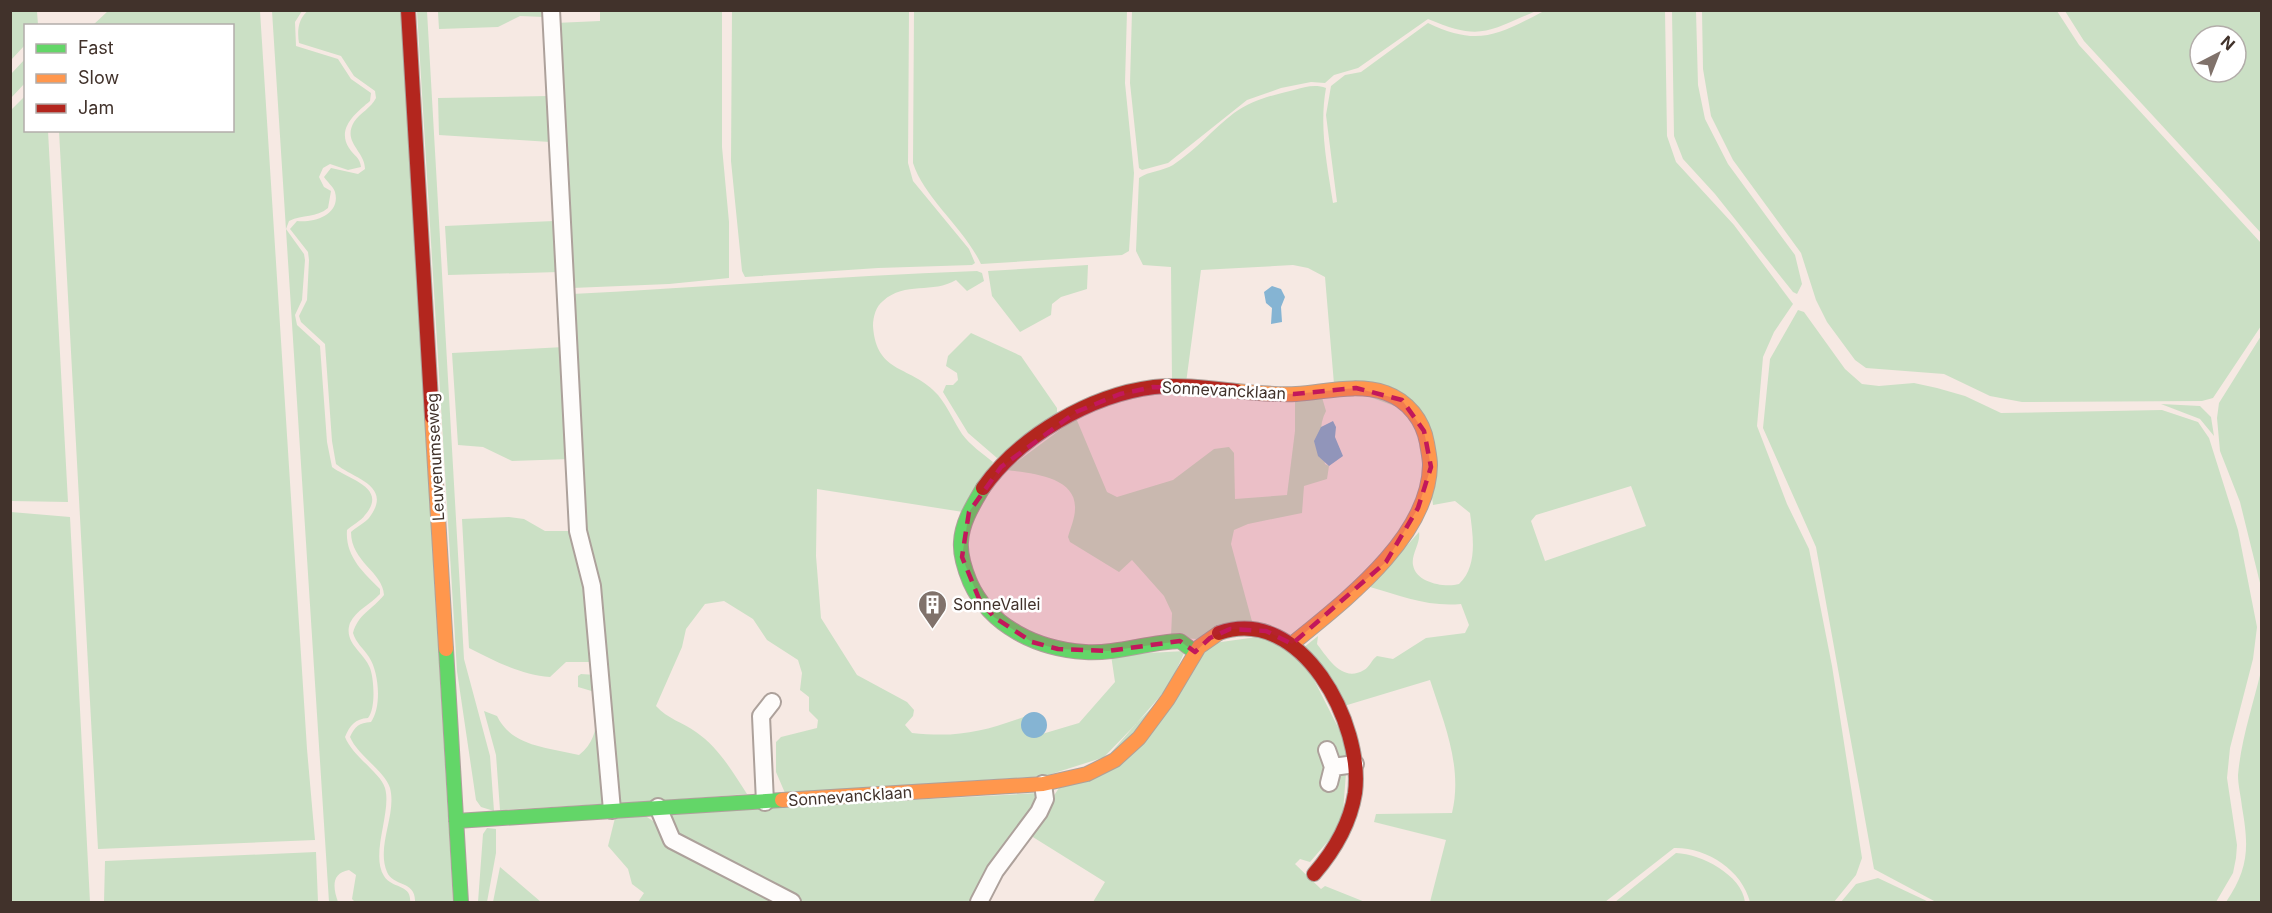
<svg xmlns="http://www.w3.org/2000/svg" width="2272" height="913" viewBox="0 0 2272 913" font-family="Inter,sans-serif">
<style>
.green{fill:#cbe0c5;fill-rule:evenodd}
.water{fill:#85b4d3}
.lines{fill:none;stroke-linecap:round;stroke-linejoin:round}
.street-casing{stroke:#ada19b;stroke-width:20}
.fast-casing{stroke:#ada19b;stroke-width:16}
.slow-casing{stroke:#ada19b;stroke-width:16}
.jam-casing{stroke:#ada19b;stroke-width:16}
.street{stroke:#fefcfb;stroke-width:16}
.fast{stroke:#63d668;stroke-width:14}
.slow{stroke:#ff974d;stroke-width:14}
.jam{stroke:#b3261e;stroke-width:14}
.marked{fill:#c2185b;fill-opacity:0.2;stroke:#c2185b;stroke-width:4.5;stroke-dasharray:12 8;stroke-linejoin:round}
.labels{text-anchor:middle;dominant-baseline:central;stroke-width:5;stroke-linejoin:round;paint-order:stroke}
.street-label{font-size:16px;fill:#41322b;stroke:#fff}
.poi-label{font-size:16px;fill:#41322b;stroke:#fff;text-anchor:start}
</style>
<rect width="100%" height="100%" fill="#f6e9e3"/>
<path class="green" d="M11,10L37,11L38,25L26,26L25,45L11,60Z
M309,10L401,11L453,902H415C416,880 393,887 387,872C376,846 397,814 390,788C385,771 358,756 350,737C355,726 359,723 371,722C382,707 379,672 369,657C363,648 356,643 353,633C358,614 373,609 384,595C383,572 351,562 351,532C356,527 365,523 369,518C394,485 353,479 336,464L332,441L325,344L301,322L299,316L307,300L309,260L308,252L290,229L297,221C315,223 341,214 335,192C333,186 327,182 324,177L331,168L358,174L365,169C365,151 342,142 354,122C360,113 371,108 376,98L375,91L354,76L341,56L299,43C297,31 298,18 309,10Z
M544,10V17L520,16L498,27L439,29L438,12Z
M108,11H260L307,749L315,840L98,849L59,131L232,130V26L93,25Z
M272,11H302L295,22L296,46L338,59L351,79L371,93L370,101C357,112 336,128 349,148C354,156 360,157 361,167L348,170L330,164L323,168L319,177L324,187L331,191L328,208C316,218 303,214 289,221L286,229L304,254L305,260L302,300L295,315L297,325L320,346L327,442L332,467C347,479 389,487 365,515C361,521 352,525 347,530C345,556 363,572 380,589V594C371,604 356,610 350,623C343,643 364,652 370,668C374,679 376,708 368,718C355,719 350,725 345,737C353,757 380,772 385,788C392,812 370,854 384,876C392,889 412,884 410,902H355L352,899L356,875L349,870C331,873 333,888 338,902H329Z
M417,11H427L464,659L490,756L494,811L481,807L476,800L457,671Z
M600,11H722V147L729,222V278L669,284L572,288L555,23L600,21Z
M732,11H909L908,163L913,181L969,249L975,263L972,265L878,268L745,277L742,271L731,161Z
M914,11H1127L1125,83L1134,173L1129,251L1122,255L981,264C964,228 924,198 913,163Z
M1132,11V10L1536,11C1487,32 1480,41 1428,19L1358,68L1334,75L1325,83L1311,82L1281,88L1247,100L1168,163L1142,170L1139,168L1130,83Z
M1544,11H1665L1667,136L1676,162L1734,225L1793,304L1774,332L1763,357L1757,426L1787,504L1809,549L1832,666L1862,858L1856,875L1834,902H1750C1742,870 1706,847 1674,848L1605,902H1430L1446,840L1374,822L1376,814L1452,813C1463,767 1444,723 1430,680L1344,706L1303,648L1318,636L1317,644C1328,658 1342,683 1364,670C1370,667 1371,660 1377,656L1393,659L1426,638L1465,633L1469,625L1461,604C1428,607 1401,596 1370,587L1419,532C1421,543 1411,554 1413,565C1416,583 1445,588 1459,584C1478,566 1473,536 1470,513L1455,501L1433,505L1422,416L1334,384L1325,277L1308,268L1293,265L1201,270L1186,383L1172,384L1171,267L1143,265L1136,251L1139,178C1149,171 1163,171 1173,165C1196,150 1213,129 1234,113C1252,100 1273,95 1294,90C1305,87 1315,84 1326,88C1319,127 1327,164 1333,203L1337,202L1326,115L1331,86L1345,75L1361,72L1428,23C1478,47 1498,35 1544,11ZM1631,486L1646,526L1545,561L1531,521L1536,515Z
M1672,11H1696L1698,85L1705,119L1728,164L1795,255L1802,284L1797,294L1793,292L1715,194L1683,159L1674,136Z
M1702,11H2057L2079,45L2261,243V326L2213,398L2202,401L2022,402L1990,396L1944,374L1866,368L1855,360L1827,322L1816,300L1801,253L1733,160L1711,116L1703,69Z
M2065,11H2261V233L2084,41ZM2200,36H2236V72H2200Z
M25,59V83L11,98V74Z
M25,96L26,130L48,131L68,502L11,501L10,111Z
M548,96L550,142L439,135L438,98Z
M554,221L559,272L448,275L445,226Z
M1088,265L1087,289L1061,297L1052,304L1051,315L1020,332L992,296L988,271Z
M977,271L982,273L984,281L967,291L956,280C933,294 905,281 883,301C876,306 873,317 873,326C876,375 912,365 938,395C948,407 954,422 962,434C970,445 983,454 993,462L963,512L817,489L816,556L821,618L857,675L907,702L914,710L913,716L905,725L912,733C960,738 985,731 1029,715L1024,718L1042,734L1079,723L1115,682L1111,655L1185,651L1169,686L1108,756L1045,776L785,793L776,772V742L781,737L817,728L818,720L809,711V697L800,690L802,673L798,660L767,640L753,619L724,601L705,604L686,629L682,647L656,706C668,719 682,722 696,732C719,748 732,771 747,794L618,804L582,529L572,294C707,287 841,276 977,271Z
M1798,310L1804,312L1845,369L1862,384L1879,386L1914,383L1937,388L1965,396L2001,413L2162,410L2198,422L2209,438L2238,530L2257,627L2253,659L2230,748L2227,778L2237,845L2236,858L2233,873L2216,902H1936L1874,869L1816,547L1763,428L1770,359Z
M971,333L1021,356L1057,408V418L997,458L968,433L943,392L946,385H953L958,380L957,373L946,366L948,356Z
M2261,336V587L2240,502L2220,451L2217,418L2219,403Z
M564,347L570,459L512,461L483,447L458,445L452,353Z
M1321,394L1326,411C1317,428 1322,446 1325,464L1329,466L1327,479L1304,486L1302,513L1248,524L1234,530L1231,544L1253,625L1196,639L1171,637L1172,613L1164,596L1132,560L1119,572L1070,542L1068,537C1070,529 1075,518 1075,509C1077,476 1029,473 1006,470L1076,418L1107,492L1117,497L1173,480L1214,449L1229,447L1234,453L1235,499L1287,495L1295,431V397Z
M2161,404L2200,406L2211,417L2214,436L2200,419Z
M11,512L70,517L90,902H11Z
M509,517L524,519L545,531H575L588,587L594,658L590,662H566L550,677C522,675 494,661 469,648L462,519Z
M1264,636L1306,664L1348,747L1342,825L1310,862L1300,859L1295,864L1321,889L1325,886L1365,902H1093L1105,882L1028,834L1059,788L1079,783L1214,643Z
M2261,671V902H2226C2249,868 2249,847 2242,807C2241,796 2238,786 2238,775C2241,740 2253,705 2261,671Z
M581,674L596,675L603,804L500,810L496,755L484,711L497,716C512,747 548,747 579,755C601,738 596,716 595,692L578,687V676Z
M1039,793L1033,807L1001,851L972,902H803L673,834L672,813Z
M644,815L656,823L777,902H638L644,893L632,884L628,869L608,846L615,818Z
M487,828L496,829V853L487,902H478L483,834Z
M316,852L318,902H104L105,861Z
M1676,853C1701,854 1742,875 1745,902H1615Z
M500,867L541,902H493Z
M1878,878L1929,902H1841L1856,884Z"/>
<path class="water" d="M1272,286L1281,289L1285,297L1281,307L1282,322L1271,324L1272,308L1266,303L1264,292Z
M1333,421L1336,427L1335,437L1343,456L1329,466L1318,456L1314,441L1321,427Z
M1021 725a13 13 0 1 1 26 0a13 13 0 1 1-26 0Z"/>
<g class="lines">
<defs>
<path id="street" d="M551,10L578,531L592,586L612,810
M1327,750L1333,767
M1329,783L1333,767L1355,764
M765,802L761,716L772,702
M658,807L672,840L792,902
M979,902L995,871L1039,812L1045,799L1043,784"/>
<path id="fast" d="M983,488C973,505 962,522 961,542C960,556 965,570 970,582C990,627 1038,649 1085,652C1117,654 1148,642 1180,641L1195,652
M446,649L461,902
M456,821L782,800"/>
<path id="slow" d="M1236,391C1256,393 1276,395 1296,394C1326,392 1356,383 1386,393C1408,401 1423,420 1427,443C1428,450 1430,458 1430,465C1429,538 1343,602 1292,644
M432,417L446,649
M782,800L1043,784L1087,774L1115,760L1139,738L1168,699L1199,647L1219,633"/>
<path id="jam" d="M408,10L432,417
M983,488C1020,436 1090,395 1154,387C1181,384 1209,388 1236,391
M1219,633C1302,604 1364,725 1355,793C1350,824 1334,851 1314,874"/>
</defs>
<use href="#street" class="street-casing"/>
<use href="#fast" class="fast-casing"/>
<use href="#slow" class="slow-casing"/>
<use href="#jam" class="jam-casing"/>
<use href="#street" class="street"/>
<use href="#fast" class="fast"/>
<use href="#slow" class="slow"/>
<use href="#jam" class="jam"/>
</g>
<path class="marked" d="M1153,387L1294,394L1356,388L1402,400L1424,431L1431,467L1418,508L1386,562L1292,644L1266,631L1230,629L1210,638L1195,652L1180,641L1108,651L1058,649L1032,642L994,617L980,601L962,557L969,512L1001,467L1076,412L1120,394Z"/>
<defs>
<symbol id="building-pin" viewBox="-11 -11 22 30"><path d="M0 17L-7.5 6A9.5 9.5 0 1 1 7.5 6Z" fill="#80726b" stroke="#fff"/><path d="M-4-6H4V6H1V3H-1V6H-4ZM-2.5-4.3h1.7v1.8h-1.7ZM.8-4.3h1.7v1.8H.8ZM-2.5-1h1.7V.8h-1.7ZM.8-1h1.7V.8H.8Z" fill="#fff"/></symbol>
</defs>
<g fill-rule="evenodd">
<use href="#building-pin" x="916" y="588" width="33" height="45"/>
</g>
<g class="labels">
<g class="street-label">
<text transform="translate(1224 390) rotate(3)">Sonnevancklaan</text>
<text transform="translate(435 457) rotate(-93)">Leuvenumseweg</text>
<text transform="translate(850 796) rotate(-4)">Sonnevancklaan</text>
</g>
<g class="poi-label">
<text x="953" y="604">SonneVallei</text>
</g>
</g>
<rect width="2272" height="913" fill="none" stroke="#41322b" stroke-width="24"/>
<rect x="24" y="24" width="210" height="108" fill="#ffffff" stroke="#b3adaa" stroke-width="1.5"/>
<rect x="36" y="44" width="30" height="9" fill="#63d668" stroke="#b3adaa" stroke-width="1.5"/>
<text x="78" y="54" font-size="18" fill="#41322b">Fast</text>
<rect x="36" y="74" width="30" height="9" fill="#ff974d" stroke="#b3adaa" stroke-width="1.5"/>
<text x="78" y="84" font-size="18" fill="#41322b">Slow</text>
<rect x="36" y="104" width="30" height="9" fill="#b3261e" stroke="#b3adaa" stroke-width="1.5"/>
<text x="78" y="114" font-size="18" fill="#41322b">Jam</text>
<g transform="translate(2218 54) rotate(42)"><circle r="28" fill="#ffffff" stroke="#b3adaa" stroke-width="1.5"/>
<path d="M0-4.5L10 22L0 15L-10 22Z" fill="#80726b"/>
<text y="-9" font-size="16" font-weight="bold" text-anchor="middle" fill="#41322b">N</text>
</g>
</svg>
